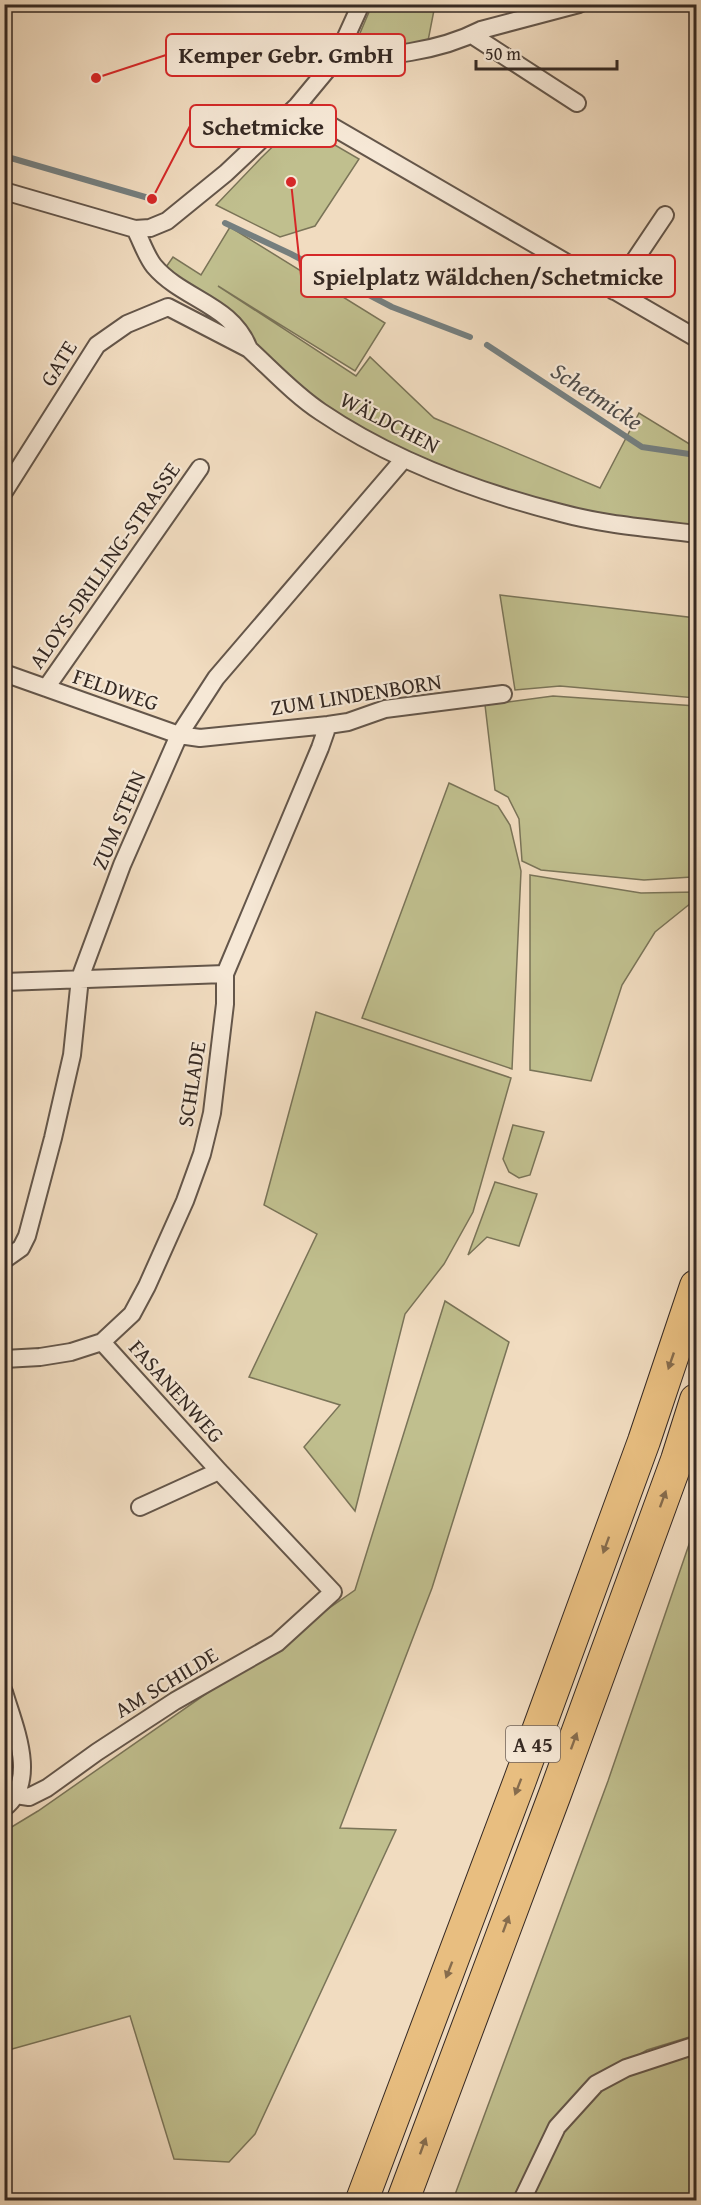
<svg xmlns="http://www.w3.org/2000/svg" width="701" height="2205" viewBox="0 0 701 2205" font-family="'Gentium Book Plus',serif">
<style>
.green{fill:#c0bf8e;stroke:#7a7458;stroke-width:1.5}
.lines{fill:none;stroke-linecap:round;stroke-linejoin:round}
.stream{stroke:#757f7f;stroke-width:6}
.minor-casing{stroke:#64564a;stroke-width:20}
.motorway-casing{stroke:#352923;stroke-width:34}
.minor{stroke:#f6e8d6;stroke-width:16}
.motorway{stroke:#e8be80;stroke-width:32}
.oneway{fill:#866c4d}
.labels{text-anchor:middle;dominant-baseline:central;stroke-width:4.5;stroke-linejoin:round;paint-order:stroke}
.shield{fill:#f6e8d6;stroke:#6f6259;stroke-width:1.5}
.shield-label{font-size:21px;font-weight:bold;fill:#352923}
.street-label{font-size:22px;fill:#352923;stroke:#f6e8d6}
.water-label{font-size:24px;font-style:italic;fill:#504d4a;stroke:#f6e8d6}
.leader{fill:none;stroke:#d62828;stroke-width:2}
.callout-dot{fill:#d62828;stroke:#f6e8d6;stroke-width:2}
.callout{fill:#f6e8d6;stroke:#d62828;stroke-width:2}
.callout-label{font-size:24px;text-anchor:middle;font-weight:bold;fill:#352923}
</style>
<rect width="100%" height="100%" fill="#f1dcc0"/>
<filter id="stains"><feTurbulence type="fractalNoise" baseFrequency=".00333" numOctaves="4"/><feColorMatrix values="0 0 0 0 .2 0 0 0 0 .09 0 0 0 0 .02 0 0 0 .5 -.17"/></filter>
<radialGradient id="worn" r=".72"><stop offset=".6" stop-color="#630" stop-opacity="0"/><stop offset="1" stop-color="#630" stop-opacity=".3"/></radialGradient>
<path class="green" d="M372,5H435L428,41L349,59Z
M297,123L359,159L315,226L280,237L216,205L261,158Z
M230,227L385,323L355,371L218,286L356,376L370,357L434,418L600,488L639,413L696,448V530L570,516L445,470L322,412L240,347L164,270L173,257L201,275Z
M500,595L696,618V698L560,686L515,690Z
M553,696L696,706V874L692,877L644,880L541,870L522,861L519,819L508,797L495,790L485,705Z
M449,783L498,806L510,825L521,871L512,1069L362,1018Z
M530,875L641,893L696,892V899L655,932L622,985L591,1081L530,1070Z
M316,1012L511,1078L473,1212L444,1264L405,1314L355,1511L304,1447L340,1405L249,1377L317,1234L264,1205Z
M513,1125L544,1132L530,1175L519,1178L509,1172L503,1159Z
M495,1182L537,1194L519,1246L487,1237L468,1255Z
M445,1301L509,1342L432,1588L340,1828L396,1830L255,2134L229,2162L174,2159L130,2016L5,2051V1831L38,1811L355,1590Z
M696,1524V2035L647,2050L595,2080L516,2200H453L608,1781Z
M696,2045V2200H527L562,2129L600,2087Z"/>
<g class="lines">
<path class="stream" d="M4,156L152,199
M225,223L291,254L392,307L470,337
M487,345L642,447L696,455"/>
<defs>
<path id="minor" d="M472,35L577,103
M336,59C386,56 436,53 481,30L579,4
M297,106L696,338
M4,191L135,229L150,228L167,221L226,173L297,106L336,59L361,4
M135,229C141,240 146,256 154,266C183,300 232,304 249,349C272,370 295,395 321,412C392,460 478,492 561,513C605,525 651,528 696,534
M614,291L665,215
M4,492L97,345L127,324L168,307L249,349
M4,673L179,735L200,738L328,725L348,722L385,709L503,694
M46,688L200,468
M4,982L225,974
M4,1260L21,1248L27,1236L53,1138L72,1055L80,978L122,865L179,735L216,678L403,460
M4,1359L40,1357L71,1352L102,1342L132,1314L147,1286L185,1201L202,1154L212,1113L225,1004V974L320,748L328,725
M140,1507L219,1471
M4,1692C14,1726 39,1781 4,1808
M16,1795L29,1797L47,1788L97,1752L175,1701L277,1643L333,1592L219,1471L102,1342
M522,2200L557,2127L596,2084L626,2068L696,2045"/>
<path id="motorway" d="M362,2200L520,1780L644,1441L696,1286
M403,2200L555,1794L677,1460L696,1400"/>
</defs>
<use href="#minor" class="minor-casing"/>
<use href="#motorway" class="motorway-casing"/>
<use href="#minor" class="minor"/>
<use href="#motorway" class="motorway"/>
</g>
<defs><path id="oneway-solid" d="M-6-.8H1V-3.2L6.5 0L1 3.2V.8H-6Z" transform="scale(1.5)"/></defs>
<g class="oneway">
<use href="#oneway-solid" transform="translate(671 1361) rotate(109)"/>
<use href="#oneway-solid" transform="translate(663 1499) rotate(-70)"/>
<use href="#oneway-solid" transform="translate(606 1545) rotate(110)"/>
<use href="#oneway-solid" transform="translate(574 1741) rotate(-70)"/>
<use href="#oneway-solid" transform="translate(518 1787) rotate(111)"/>
<use href="#oneway-solid" transform="translate(506 1924) rotate(-70)"/>
<use href="#oneway-solid" transform="translate(449 1970) rotate(111)"/>
<use href="#oneway-solid" transform="translate(423 2146) rotate(-70)"/>
</g>
<g class="labels">
<rect class="shield" x="506" y="1726" width="54" height="36" rx="4.5"/>
<g class="shield-label">
<text x="533" y="1744">A 45</text>
</g>
<g class="street-label">
<text transform="translate(58 363) rotate(-58)">GATE</text>
<text transform="translate(390 422) rotate(27)">WÄLDCHEN</text>
<text transform="translate(104 565) rotate(-55)">ALOYS-DRILLING-STRASSE</text>
<text transform="translate(116 689) rotate(19)">FELDWEG</text>
<text transform="translate(356 694) rotate(-9)">ZUM LINDENBORN</text>
<text transform="translate(118 820) rotate(-67)">ZUM STEIN</text>
<text transform="translate(191 1084) rotate(-81)">SCHLADE</text>
<text transform="translate(177 1391) rotate(48)">FASANENWEG</text>
<text transform="translate(166 1682) rotate(-31)">AM SCHILDE</text>
</g>
<g class="water-label">
<text transform="translate(597 396) rotate(33)">Schetmicke</text>
</g>
</g>
<path class="leader" d="M96 78L166 55M152 199L190 126M291 182L301 276"/>
<g class="callout-dot">
<circle cx="96" cy="78" r="6"/>
<circle cx="152" cy="199" r="6"/>
<circle cx="291" cy="182" r="6"/>
</g>
<g class="callout">
<rect x="166" y="34" width="239" height="42" rx="6"/>
<rect x="190" y="105" width="146" height="42" rx="6"/>
<rect x="301" y="255" width="374" height="42" rx="6"/>
</g>
<g class="callout-label">
<text x="286" y="63">Kemper Gebr. GmbH</text>
<text x="263" y="135">Schetmicke</text>
<text x="488" y="285">Spielplatz Wäldchen/Schetmicke</text>
</g>
<rect width="701" height="2205" fill="none" stroke="#f1dcc0" stroke-width="24"/>
<rect x="6" y="6" width="689" height="2193" fill="none" stroke="#352923" stroke-width="3"/>
<rect x="12" y="12" width="677" height="2181" fill="none" stroke="#352923" stroke-width="1.5"/>
<path d="M476 60v9h141v-9" fill="none" stroke="#352923" stroke-width="3"/>
<text x="485" y="60" font-size="18" fill="#352923" stroke="#f6e8d6" stroke-width="4.5" paint-order="stroke">50 m</text>
<rect width="100%" height="100%" filter="url(#stains)"/>
<rect width="100%" height="100%" fill="url(#worn)"/>
</svg>
